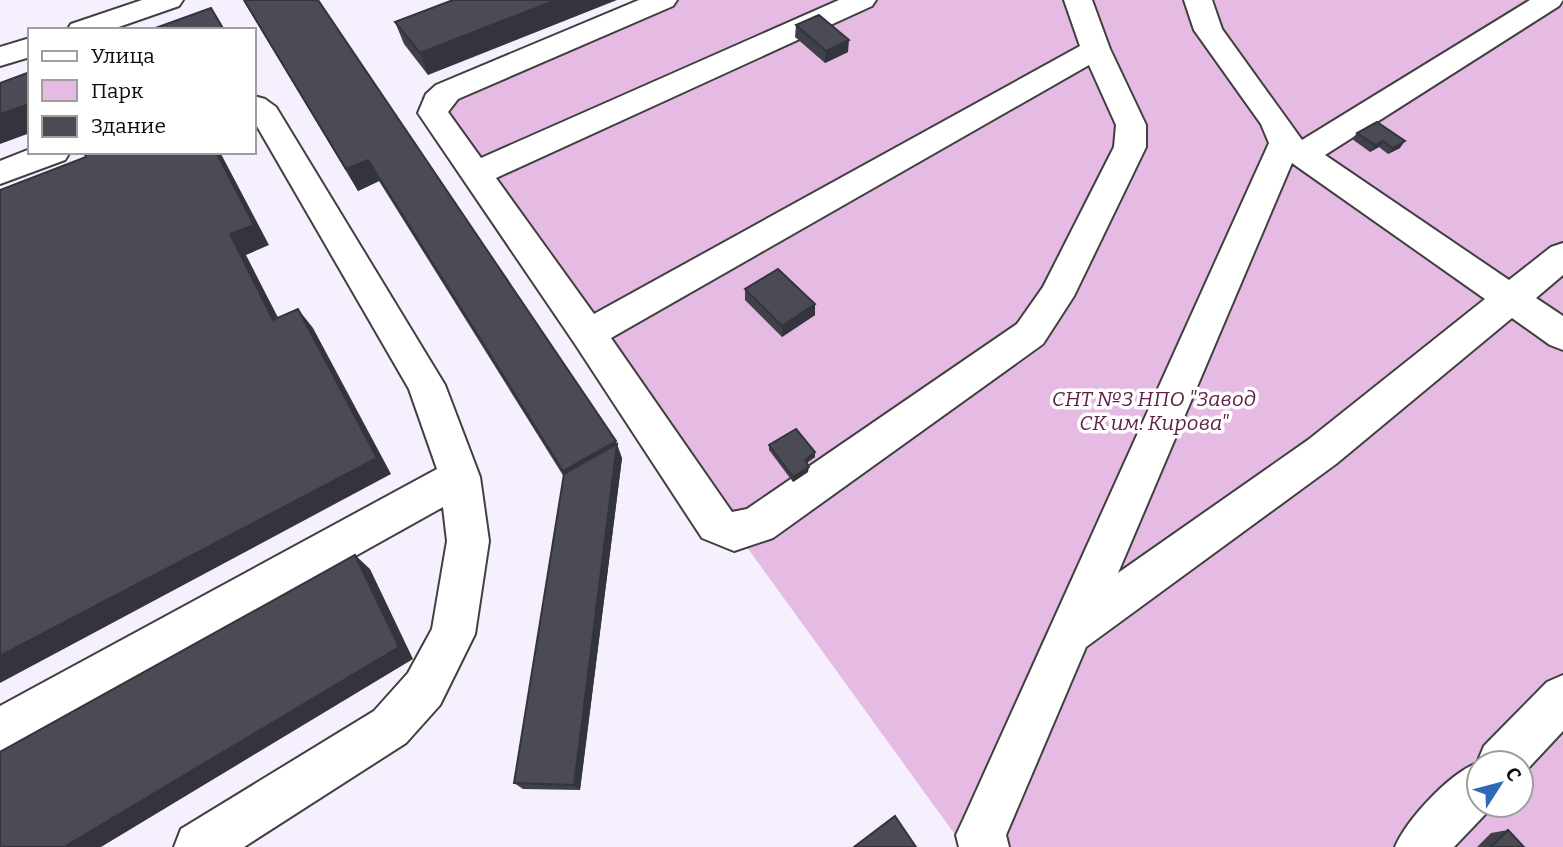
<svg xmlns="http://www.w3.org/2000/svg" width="1563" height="847" viewBox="0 0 1563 847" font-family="Bitter,serif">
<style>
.green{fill:#e6bbe3;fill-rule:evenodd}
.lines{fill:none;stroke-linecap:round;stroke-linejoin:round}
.minor-casing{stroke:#404040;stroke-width:4}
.minor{fill:#fff;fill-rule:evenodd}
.wall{fill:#404049}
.shaded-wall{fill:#34343c}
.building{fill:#4b4b55;stroke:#34343c;stroke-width:2}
.labels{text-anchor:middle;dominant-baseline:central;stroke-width:7;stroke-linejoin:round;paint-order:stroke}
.park-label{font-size:21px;font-style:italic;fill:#612248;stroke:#fff}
</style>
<rect width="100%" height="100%" fill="#f5effe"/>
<path class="green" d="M654,0H1563V847H964L421,97ZM1479,763H1521V805H1479Z"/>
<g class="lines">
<defs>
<path id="minor" d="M142,0H183L179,6L110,30H67L71,24Z
M639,0H677L673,6L458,99L448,112L481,158L839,0H876L872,6L496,178L594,314L1080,46L1064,0H1092L1110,49L1146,125V147L1074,296L1043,344L773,538L734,551L702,538L575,344L418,113L426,94L436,85ZM1089,65L1116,125L1114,147L1043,287L1017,324L747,509L732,512L611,338Z
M1184,0H1212L1222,29L1302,140L1530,0H1563L1559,6L1325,155L1509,280L1551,247L1563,243V275L1536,298L1563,316V350L1550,345L1512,318L1336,464L1086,647L1006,835L1009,847H959L956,835L964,818L1269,143L1261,124L1194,30ZM1292,163L1485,299L1308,440L1118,573Z
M30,38V57L0,66V47Z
M254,96L265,99L276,107L445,385L480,477L489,541L475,634L440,705L406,743L244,847H174L181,829L374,711L408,673L432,629L447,541L443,507L0,754V706L437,469L409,389L254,121Z
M30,149V152H70L65,160L0,184V161Z
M1563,675V731L1521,776V763H1479V805H1494L1454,847H1395C1407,819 1449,774 1477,763L1484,746L1547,682Z"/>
</defs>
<use href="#minor" class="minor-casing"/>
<use href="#minor" class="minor"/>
</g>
<path class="wall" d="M243,0L622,458L580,790L523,789L514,783L564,477L379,181L358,191Z
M453,0L428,75L404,44L395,22Z
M796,25L848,52L825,63L795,37Z
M1377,122L1400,148L1388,154L1379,147L1370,152L1352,139L1357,133Z
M745,289L815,315L782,337L745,300Z
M769,445L815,457L806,463L808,472L793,482L769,450Z
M1508,830L1524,847H1477L1491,833Z"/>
<path class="shaded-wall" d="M556,0H617L428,75L420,53Z
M849,40L848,52L825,63L826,51Z
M30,104V133L0,144V114Z
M1383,141L1379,147L1370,152L1375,145Z
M1405,141L1400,148L1388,154L1393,148Z
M216,152H220L269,245L246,255L289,339L273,320L230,234Z
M368,160L379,181L358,191L346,169Z
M815,304V315L782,337V326Z
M298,309L313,328L391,474L0,683V656Z
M616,441L622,458L580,790L574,785L570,487L563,471Z
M815,452V457L804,465L805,460Z
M809,467L808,472L793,482V477Z
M355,555L370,569L413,659L101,847H64Z"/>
<path class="building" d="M244,0H318L616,441L563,471L368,160L346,169Z
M453,0H556L420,53L395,22Z
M211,8L224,30H150Z
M819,15L849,40L826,51L796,25Z
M30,72V104L0,114V83Z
M1377,122L1405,141L1393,148L1383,141L1375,145L1357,133Z
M84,152H216L254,225L230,234L273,320L298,309L377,458L0,656V190L86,157Z
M778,269L815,304L782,326L745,289Z
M796,429L815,452L805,460L809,467L793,477L769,445Z
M617,444L574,785L514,783L564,474Z
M355,555L399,647L64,847H0V752Z
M895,816L916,847H854Z
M1508,830L1524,847H1491Z"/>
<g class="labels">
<g class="park-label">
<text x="1154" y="399">СНТ №3 НПО "Завод<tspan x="1154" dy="24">СК им. Кирова"</tspan></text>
</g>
</g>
<rect x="28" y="28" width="228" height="126" fill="#ffffff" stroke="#9e9e9e" stroke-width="2"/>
<rect x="42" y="51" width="35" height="10" fill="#ffffff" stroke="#9e9e9e" stroke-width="2"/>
<text x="91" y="63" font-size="21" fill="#0d0d0d">Улица</text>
<rect x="42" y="80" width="35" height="21" fill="#e6bbe3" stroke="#9e9e9e" stroke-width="2"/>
<text x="91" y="98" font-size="21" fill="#0d0d0d">Парк</text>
<rect x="42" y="116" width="35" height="21" fill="#4b4b55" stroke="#9e9e9e" stroke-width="2"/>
<text x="91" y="133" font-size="21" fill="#0d0d0d">Здание</text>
<g transform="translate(1500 784) rotate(54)"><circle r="33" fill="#ffffff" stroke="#9e9e9e" stroke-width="2"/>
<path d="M0-5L12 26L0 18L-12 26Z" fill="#2e6ab5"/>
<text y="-10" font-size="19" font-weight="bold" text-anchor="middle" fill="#0d0d0d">С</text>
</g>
</svg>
